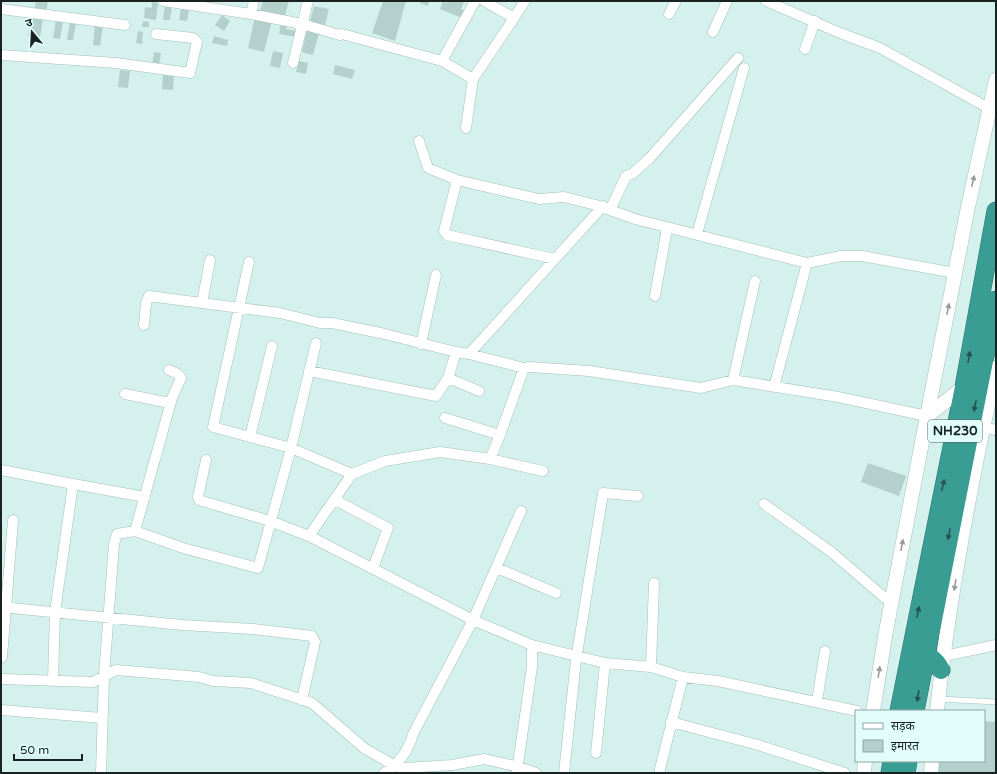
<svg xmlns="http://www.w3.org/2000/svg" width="997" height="774" viewBox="0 0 997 774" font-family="'Varela Round','Noto Sans Devanagari',sans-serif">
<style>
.building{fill:#b4d0cc}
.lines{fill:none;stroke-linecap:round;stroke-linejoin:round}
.lane-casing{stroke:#a4bfbb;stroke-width:6}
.street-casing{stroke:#a4bfbb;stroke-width:11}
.secondary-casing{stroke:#a4bfbb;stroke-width:15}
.highway-casing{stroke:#2d726c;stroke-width:19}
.lane{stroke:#fff;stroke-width:5}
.street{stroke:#fff;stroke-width:10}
.secondary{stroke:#fff;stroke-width:14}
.highway{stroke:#399d94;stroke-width:18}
.oneway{fill:#979c9b}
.oneway2{fill:#25534f}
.labels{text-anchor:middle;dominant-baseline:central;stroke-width:3;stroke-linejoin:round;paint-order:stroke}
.shield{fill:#e1fefa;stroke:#546462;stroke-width:1}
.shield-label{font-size:13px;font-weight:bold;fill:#172221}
</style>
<rect width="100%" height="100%" fill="#d4f1ed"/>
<path class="building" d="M36,1H48L46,13L34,11Z
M263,1H289L285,16L260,10Z
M383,1H406L395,41L372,33Z
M420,1H429L428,6L420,3Z
M443,1L447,3L448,1L464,2L461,9L465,11L462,18L440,9Z
M152,2L158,3L156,20L144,18L145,7L152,8Z
M165,4L172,5L170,20H163Z
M314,6L329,9L325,25L310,22Z
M181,8L189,9L187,21L179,20Z
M222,15L230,21L224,31L215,25Z
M32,16L43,18L40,38L28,36Z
M255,16L272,20L264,52L248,48Z
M56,20L63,21L60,39L53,38Z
M143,21L149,22V27H142Z
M70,22L76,23L73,40H67Z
M281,22L287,23L286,29L298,31L297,37L279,34Z
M95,24L103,25L100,46L93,45Z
M308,26L320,29L313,55L302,52Z
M138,31L143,32L142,44L136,43Z
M214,36L228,40L227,46L212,43Z
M273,51L283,53L280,68L270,66Z
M154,52L161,53L159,66H152Z
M299,61L308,63L306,74L296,72Z
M335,65L355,70L352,79L333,74Z
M120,70L130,71L128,88L118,87Z
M163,74L174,75L173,90L162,89Z
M868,463L906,476L899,496L861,482Z
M984,721L996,722V773H938L939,761H984Z"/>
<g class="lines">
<defs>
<path id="lane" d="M939,699L996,702"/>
<path id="street" d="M163,1L251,14L302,24L340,35L342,34L442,61L473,79
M484,1L514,18L525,1
M766,1L840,33L880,48L990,109L995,110
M1,9L125,25
M251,14L254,1
M669,14L676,1
M713,32L727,1
M805,49L815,21
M1,55L116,63L190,73L197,42L193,38L156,34
M442,61L475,1
M293,63L308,1
M466,128L473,79L514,18
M419,141L428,168L457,180L539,199L564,197L596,205L635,219L807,263L841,256H862L955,273
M457,180L444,231L447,235L555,259
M610,210L626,176L632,174L649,159L738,58
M697,234L744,68
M249,262L213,427L291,448L352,474
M655,296L667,228
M202,303L280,313L320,323H332L385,334L456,352L469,354L524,368L530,367L589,371L701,388L733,380L838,397L927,416
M144,325L146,303L149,296L202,303L210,260
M421,344L436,275
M469,354L603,206
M309,371L436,396L448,378L456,352
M448,378L479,391
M733,380L755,281
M774,387L807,263
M125,394L170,403
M445,418L500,435L524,368
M977,426L996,430
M250,437L272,346
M490,459L500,435
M206,460L198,497L199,500L270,521L309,536L473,620L532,645L605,663L651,667L683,677L718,681L857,711
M1,470L73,484
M335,500L388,528L373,568
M764,504L830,551L891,603
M135,531L172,398L181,378L178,374L169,370
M309,536L352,474L385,461L440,452L490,459L543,471
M497,568L556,593
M1,607L182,625L253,629L312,636L315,642L302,700
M944,656L996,645
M2,657L13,520
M651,667L654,583
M1,679L93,682L116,670L199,677L213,681L251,683L312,703L364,748L395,766L404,768L452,765L484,759L519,767L536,773
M53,680L55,612L73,484L145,497
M817,701L825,651
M1,710L102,718
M671,722L758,745L845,773
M596,753L605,663
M517,771L532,667V645
M101,773L104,676L114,544L117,534L135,531L183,548L258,568L291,448L316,343
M384,773C398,765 409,750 413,734L473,620L521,511
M564,773L576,660L603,493L638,496
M659,773L683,677"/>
<path id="secondary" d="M927,416L968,207L996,80
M873,711L886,631L927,416L964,387
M937,711C949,595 971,481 996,368
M864,773L865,761
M931,773L932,761"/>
<path id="highway" d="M915,651C928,655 935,658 941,670
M899,711L964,387L996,211
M915,711L996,300
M890,773L892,761
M906,773L908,761"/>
</defs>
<use href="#lane" class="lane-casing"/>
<use href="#street" class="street-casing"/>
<use href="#secondary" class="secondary-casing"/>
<use href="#highway" class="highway-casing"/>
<use href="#lane" class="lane"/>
<use href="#street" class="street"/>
<use href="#secondary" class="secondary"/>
<use href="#highway" class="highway"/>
</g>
<defs><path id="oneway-solid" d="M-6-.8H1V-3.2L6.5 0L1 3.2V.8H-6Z"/></defs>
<g class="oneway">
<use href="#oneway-solid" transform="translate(973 181) rotate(-77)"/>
<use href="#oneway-solid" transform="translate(948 309) rotate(-79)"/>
<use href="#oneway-solid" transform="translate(902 545) rotate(-79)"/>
<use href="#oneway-solid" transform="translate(955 585) rotate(99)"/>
<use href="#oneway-solid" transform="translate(879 672) rotate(-81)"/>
</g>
<g class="oneway2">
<use href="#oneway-solid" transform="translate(969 357) rotate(-80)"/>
<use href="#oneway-solid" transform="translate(975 406) rotate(101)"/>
<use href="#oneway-solid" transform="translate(943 485) rotate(-78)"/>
<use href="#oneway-solid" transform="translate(949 534) rotate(101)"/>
<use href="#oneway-solid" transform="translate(918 612) rotate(-79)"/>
<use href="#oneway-solid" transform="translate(918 696) rotate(99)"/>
</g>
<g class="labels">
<rect class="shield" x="928" y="420" width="54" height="22" rx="3"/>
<g class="shield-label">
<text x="955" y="431">NH230</text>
</g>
</g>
<rect width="997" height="774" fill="none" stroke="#172221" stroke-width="4"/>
<rect x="855" y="710" width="130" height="52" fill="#e1fefa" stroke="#90a6a3"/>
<rect x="863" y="723" width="20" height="6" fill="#ffffff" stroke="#90a6a3"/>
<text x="891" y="730" font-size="12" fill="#172221">सड़क</text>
<rect x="863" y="740" width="20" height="12" fill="#b4d0cc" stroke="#90a6a3"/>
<text x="891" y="750" font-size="12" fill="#172221">इमारत</text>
<g transform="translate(32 32) rotate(342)" stroke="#e1fefa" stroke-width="3" paint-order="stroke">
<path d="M0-3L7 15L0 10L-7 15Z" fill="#172221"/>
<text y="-6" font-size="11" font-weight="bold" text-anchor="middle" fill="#172221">उ</text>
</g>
<path d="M14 754v6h68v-6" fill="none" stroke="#172221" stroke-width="2"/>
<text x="20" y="754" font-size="12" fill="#172221" stroke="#e1fefa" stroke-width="3" paint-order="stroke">50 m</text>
</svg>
